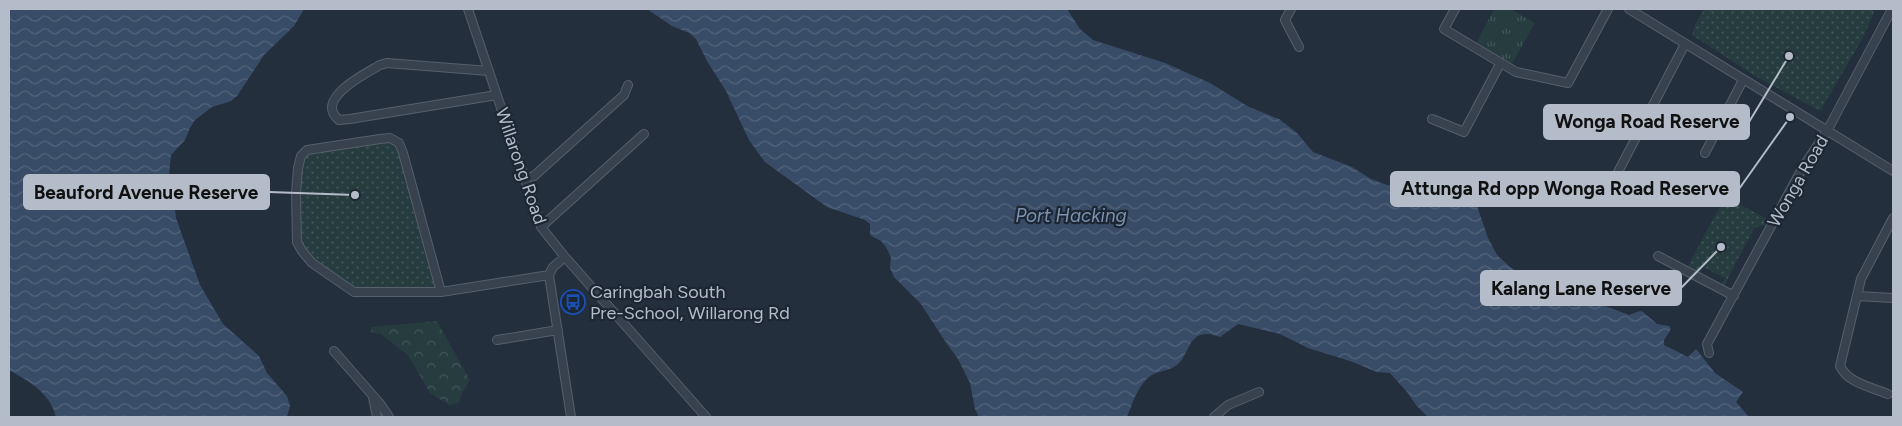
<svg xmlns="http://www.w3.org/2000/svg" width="1902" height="426" viewBox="0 0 1902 426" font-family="Figtree,sans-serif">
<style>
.grass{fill:url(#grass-tufts)}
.forest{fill:url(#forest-crowns)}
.park{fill:url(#park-dots)}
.water{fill:url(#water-waves)}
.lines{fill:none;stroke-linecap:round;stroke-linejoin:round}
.minor-casing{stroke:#565f6c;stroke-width:10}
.minor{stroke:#38414e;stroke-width:8}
.labels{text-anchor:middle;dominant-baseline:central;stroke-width:4.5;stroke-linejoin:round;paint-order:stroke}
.street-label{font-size:18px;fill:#b4bcc9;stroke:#1d2633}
.poi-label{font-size:18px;fill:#b4bcc9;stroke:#1d2633;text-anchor:start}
.water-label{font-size:19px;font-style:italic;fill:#7c92b1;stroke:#1d2633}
.leader{fill:none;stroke:#b4bcc9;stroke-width:2}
.callout-dot{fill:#b4bcc9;stroke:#1d2633;stroke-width:2}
.callout{fill:#b4bcc9;stroke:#b4bcc9;stroke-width:2}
.callout-label{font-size:19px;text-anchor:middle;font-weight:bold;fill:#111}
</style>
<defs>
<pattern id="grass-tufts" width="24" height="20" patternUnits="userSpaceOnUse" patternTransform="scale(1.25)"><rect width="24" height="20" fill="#263c3f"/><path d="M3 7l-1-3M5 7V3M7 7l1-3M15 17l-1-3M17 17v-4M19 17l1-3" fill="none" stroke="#435659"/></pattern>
<pattern id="forest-crowns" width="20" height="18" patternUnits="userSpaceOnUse" patternTransform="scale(1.25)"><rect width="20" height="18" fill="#263c3f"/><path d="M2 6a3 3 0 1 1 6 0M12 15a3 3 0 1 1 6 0" fill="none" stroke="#435659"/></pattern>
<pattern id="park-dots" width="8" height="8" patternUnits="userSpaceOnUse" patternTransform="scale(1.25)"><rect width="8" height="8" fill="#263c3f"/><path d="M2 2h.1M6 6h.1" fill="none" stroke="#435659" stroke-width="1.8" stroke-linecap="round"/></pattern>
<pattern id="water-waves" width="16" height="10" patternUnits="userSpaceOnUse" patternTransform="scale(1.25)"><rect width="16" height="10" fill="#394c67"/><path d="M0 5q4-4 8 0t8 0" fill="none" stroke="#53647b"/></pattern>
</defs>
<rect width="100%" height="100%" fill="#242f3e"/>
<path class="grass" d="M1494,9H1511L1535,23L1509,69L1474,48Z"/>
<path class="forest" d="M437,321L470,380L462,393L459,403L449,405L430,393L408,355L381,334L371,332V327Z"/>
<path class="park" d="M1704,9H1875L1864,36L1820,111L1757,77L1692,35L1695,25Z
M388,141L396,145L437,284L431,289L351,288L315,262L304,249L297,230L302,159L311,152Z
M1725,197L1760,215L1768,221L1766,225L1754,228L1724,286L1722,285L1725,278L1703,267L1699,274L1687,268Z"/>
<path class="water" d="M9,9H304L294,26L264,55L237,96L231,101L212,107L195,120L190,128L185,140L171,155L169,174L172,187L176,218L200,285L223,324L259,356L267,373L287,396L290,406L287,417H56C50,393 30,382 9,370Z
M647,9H1067L1080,29L1093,40L1165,63L1210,83L1249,107L1279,119L1297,133L1313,152L1352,167L1371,179L1387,185L1412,186L1424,190L1444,184L1464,191L1476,203L1488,238L1497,255L1509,266L1557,302L1572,307L1584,300L1592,301L1629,315L1640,311L1643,312L1657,324L1669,326L1671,329L1664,340V345L1688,357L1696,349L1715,373L1743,392L1736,402L1749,417H1428L1416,405L1407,392L1390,373L1377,372L1350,361L1308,348L1280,334L1238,324L1220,337C1216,336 1212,334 1209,334C1188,332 1189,355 1178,364C1171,370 1164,370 1156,373C1140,379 1133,402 1127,417H979L975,409L970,383L958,359L945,341L921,304L894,277L890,268L891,257L886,247L881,241L870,235V224L865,220L827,207L765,162L749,140L726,91L707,61L696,39L689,33L672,26Z"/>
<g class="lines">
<defs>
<path id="minor" d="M468,9L541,227L565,257L706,417
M1291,9L1285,20L1299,47
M1455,9L1444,29L1516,72L1568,83L1608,9
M1629,9L1893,171
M489,71L387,63L380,65C367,73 313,99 339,120L350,119L497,95
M1432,119L1464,132L1500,64
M1705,153L1743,80
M524,179L534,176L624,95L628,85
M1575,186L1597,197L1607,193L1685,44
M541,227L644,134
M1658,256L1734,296
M565,257L553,267L549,275L571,417
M441,292L403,153L399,143L390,138L380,139L307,150L301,156L298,168L296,193L297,242L302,251L312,263L354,292H441L549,275
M1857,296L1893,298
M497,340L558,330
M334,351L381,405L389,417
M1709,353L1707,344L1803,167L1827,131L1892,9
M1888,394C1871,387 1848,383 1840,366L1861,279L1893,218
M373,397L377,417
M1214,417L1228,405L1259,392"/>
</defs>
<use href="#minor" class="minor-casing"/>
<use href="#minor" class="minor"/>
</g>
<defs>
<symbol id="bus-ring" viewBox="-11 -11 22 22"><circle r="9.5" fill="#1d2633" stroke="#1a4fb4" stroke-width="1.5"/><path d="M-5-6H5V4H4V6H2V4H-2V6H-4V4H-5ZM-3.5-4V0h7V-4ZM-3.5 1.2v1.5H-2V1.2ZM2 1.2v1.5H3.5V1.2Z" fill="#1a4fb4"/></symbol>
</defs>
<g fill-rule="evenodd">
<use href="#bus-ring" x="559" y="288" width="28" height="28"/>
</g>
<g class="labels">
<g class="street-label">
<text transform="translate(521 166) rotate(71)">Willarong Road</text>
<text transform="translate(1798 181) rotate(-60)">Wonga Road</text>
</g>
<g class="poi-label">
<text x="590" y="292">Caringbah South<tspan x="590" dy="21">Pre-School, Willarong Rd</tspan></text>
</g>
<g class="water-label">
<text x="1071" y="215">Port Hacking</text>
</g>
</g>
<path class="leader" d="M1789 56L1749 122M1790 117L1739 189M355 195L269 192M1721 247L1681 288"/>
<g class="callout-dot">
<circle cx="1789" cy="56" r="5"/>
<circle cx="1790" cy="117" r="5"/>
<circle cx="355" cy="195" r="5"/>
<circle cx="1721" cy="247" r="5"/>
</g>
<g class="callout">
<rect x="1544" y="105" width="205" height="34" rx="5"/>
<rect x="1391" y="172" width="348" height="34" rx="5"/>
<rect x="24" y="175" width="245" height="34" rx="5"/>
<rect x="1481" y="271" width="200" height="34" rx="5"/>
</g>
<g class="callout-label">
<text x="1647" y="128">Wonga Road Reserve</text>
<text x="1565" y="195">Attunga Rd opp Wonga Road Reserve</text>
<text x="146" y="199">Beauford Avenue Reserve</text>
<text x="1581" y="295">Kalang Lane Reserve</text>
</g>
<rect width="1902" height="426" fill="none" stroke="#b4bcc9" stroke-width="20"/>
</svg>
